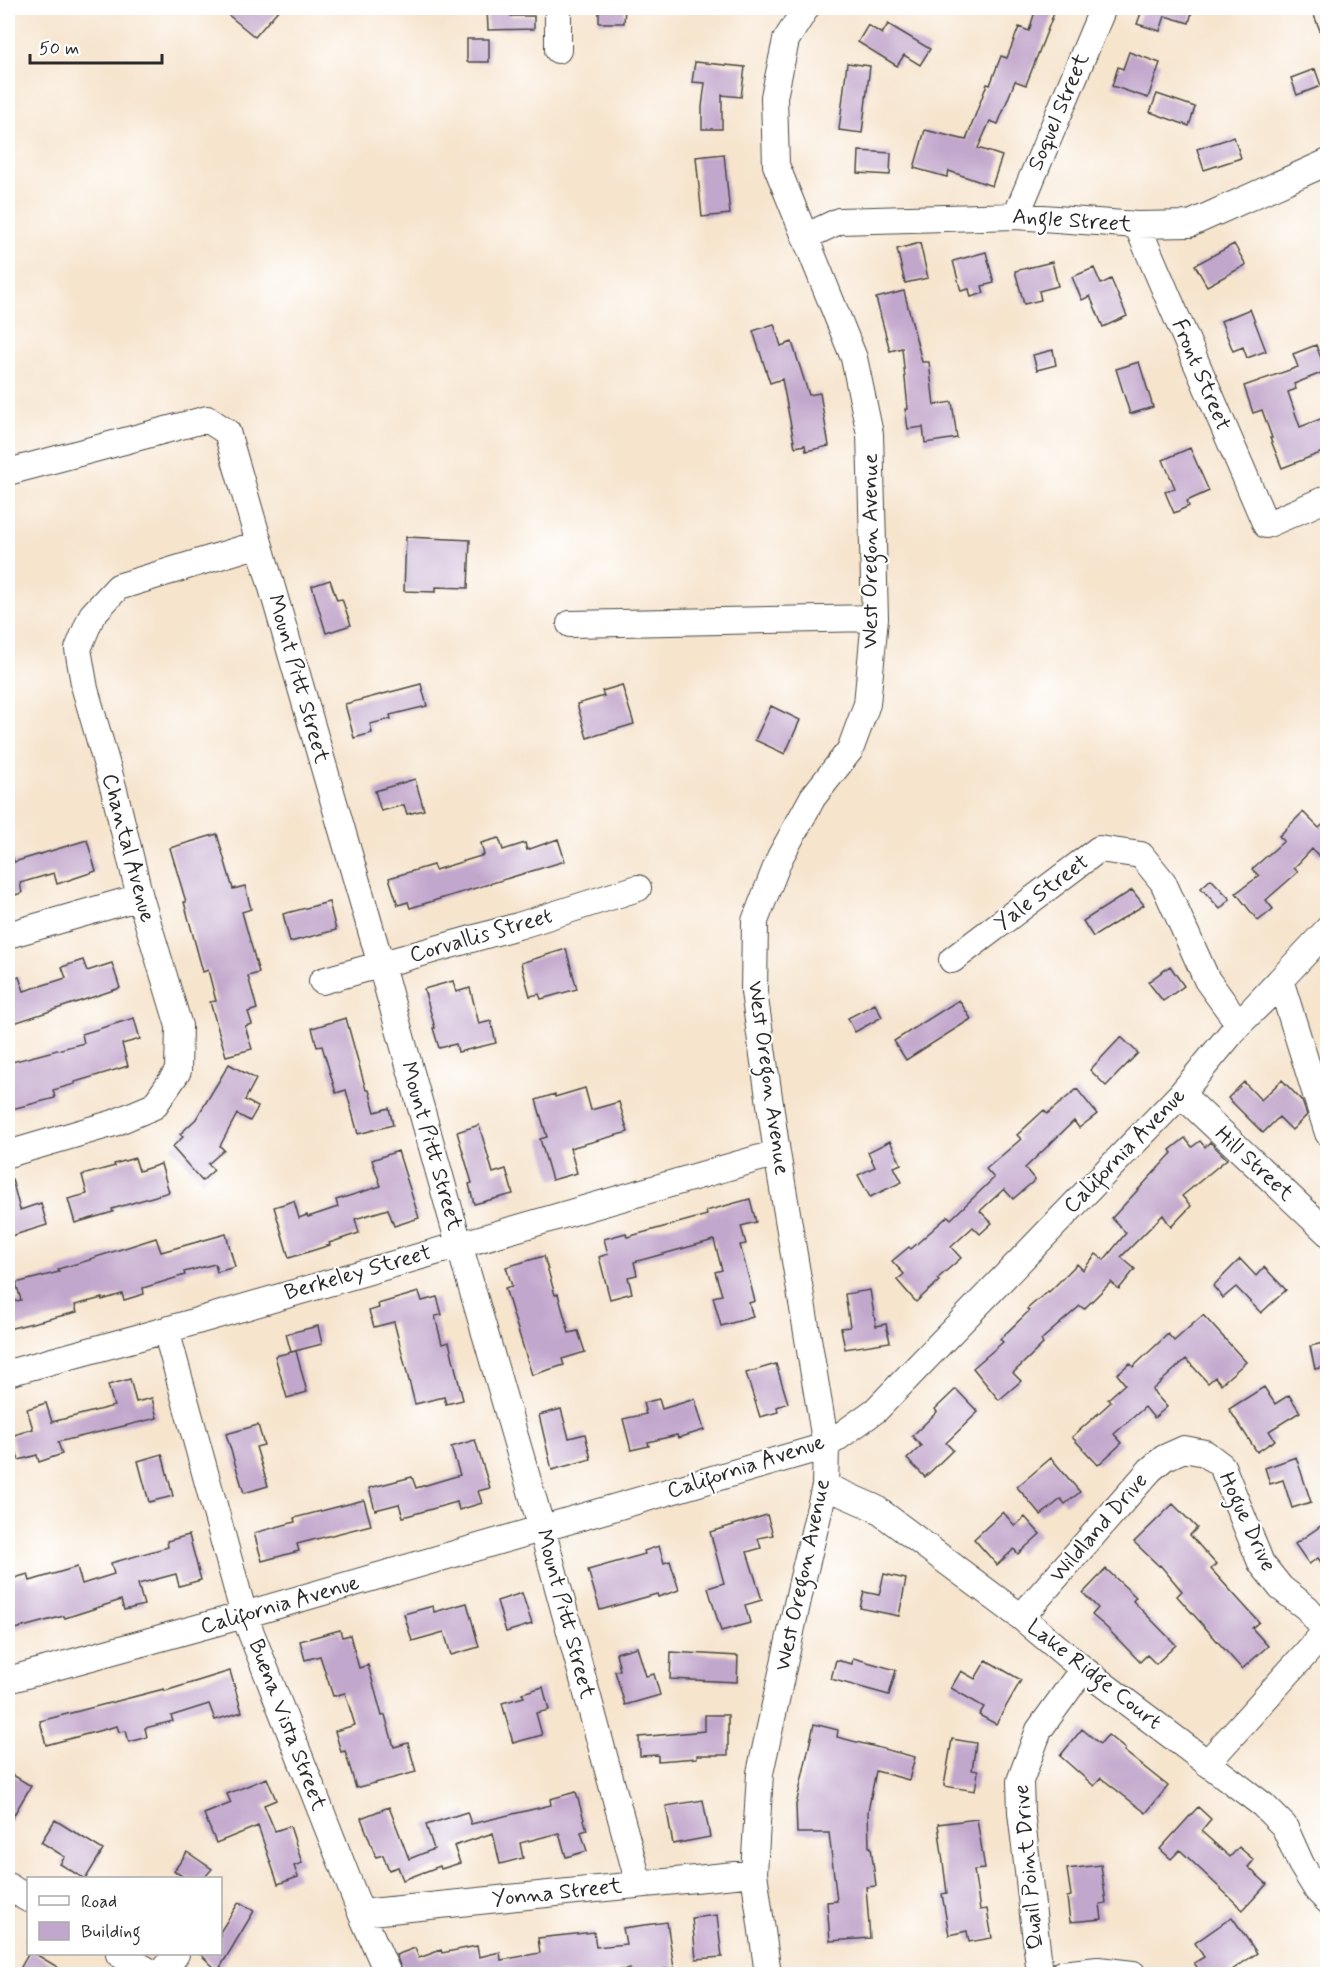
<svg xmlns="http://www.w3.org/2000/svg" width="1335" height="1982" viewBox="0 0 1335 1982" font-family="Mynerve,sans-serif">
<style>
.building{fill:#c2a7cc}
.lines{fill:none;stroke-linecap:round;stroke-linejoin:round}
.minor-casing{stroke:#494743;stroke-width:28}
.minor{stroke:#fff;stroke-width:26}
.labels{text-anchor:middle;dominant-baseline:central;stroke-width:4.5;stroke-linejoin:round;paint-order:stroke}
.street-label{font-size:22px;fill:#2b2b2b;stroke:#fff}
</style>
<rect width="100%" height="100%" fill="#fff"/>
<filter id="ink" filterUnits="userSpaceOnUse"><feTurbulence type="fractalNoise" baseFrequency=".0167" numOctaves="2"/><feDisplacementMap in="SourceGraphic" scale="12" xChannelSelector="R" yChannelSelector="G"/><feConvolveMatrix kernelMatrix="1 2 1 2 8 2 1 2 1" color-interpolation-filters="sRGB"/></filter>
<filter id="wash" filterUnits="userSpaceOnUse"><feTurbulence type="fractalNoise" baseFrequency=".008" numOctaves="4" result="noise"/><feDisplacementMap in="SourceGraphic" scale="24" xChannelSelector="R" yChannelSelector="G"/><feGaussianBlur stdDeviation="1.35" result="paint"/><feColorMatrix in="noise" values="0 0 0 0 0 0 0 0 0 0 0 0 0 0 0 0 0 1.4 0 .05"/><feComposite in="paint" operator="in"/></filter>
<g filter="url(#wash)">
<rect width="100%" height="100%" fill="#f6e4cd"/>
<g id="blocks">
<path class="building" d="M220,8H280L255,37Z
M487,8H510L511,16H534V29L488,30Z
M599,8H625L624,23H599Z
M1036,8H1056L1026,85L1015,81L998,124L990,121L978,148L1002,156L992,186L949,171L947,177L914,168L925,130L966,140L987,84L990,85L1001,56L1007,58L1019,27L1029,31Z
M1143,8H1193L1189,23L1165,16L1160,31L1137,24Z
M1311,8H1328V48H1327Z
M888,24L930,49L920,65L904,55L897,66L858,42L868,25L882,34Z
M467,39H489V62H467Z
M1129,52L1160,63L1148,98L1112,86L1118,67L1123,69Z
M695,62L745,67L741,97L722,95V129H702V107L705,83L692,82Z
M847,63L870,66L862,133L839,130Z
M1315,69L1321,86L1297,95L1291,78Z
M1157,94L1195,107L1189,126L1150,112Z
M1234,137L1241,158L1204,170L1197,149Z
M859,151L891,153L890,175L858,173Z
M724,154L730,214L702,217L696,157Z
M920,243L928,278L905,283L897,249Z
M1234,244L1246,265L1207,286L1195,265Z
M986,252L994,283L982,286L984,293L971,297L969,289L961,291L953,261Z
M1052,262L1058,286L1039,291L1041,300L1024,304L1015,271Z
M1094,268L1101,284L1111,279L1127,316L1103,327L1090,296L1082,300L1072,277Z
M904,291L922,362H929L934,405L952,402L957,438L925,443L923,427L908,429L905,409H908L902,348L890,351L876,298Z
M1250,309L1266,351L1247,358L1243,347L1233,351L1221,321Z
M774,324L781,346L792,342L809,395L820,393L829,446L806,451L805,445L795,447L782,379L770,383L753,331Z
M1316,345L1326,371L1294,384L1296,389L1288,392L1300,427L1328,416V450L1282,468L1270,438H1272L1262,410L1253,413L1244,386L1298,367L1293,354Z
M1053,350L1056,365L1037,370L1033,355Z
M1139,362L1153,407L1130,414L1116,369Z
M1190,448L1209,491L1187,501L1189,506L1174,513L1165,492L1175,488L1163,460Z
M406,537L470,540L468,588L436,587V592L404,591Z
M330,580L337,600L342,599L351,625L326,633L312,586Z
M421,684L427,706L390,715L391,719L370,724L372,733L354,738L345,704Z
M622,685L634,724L587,738L577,704L604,696L602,691Z
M771,706L800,720L785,754L755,740Z
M415,779L424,810L407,814L404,805L381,811L375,791Z
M1303,812L1319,828L1328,820V848L1319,856L1312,849L1294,868L1298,872L1266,900L1273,909L1258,921L1236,893L1259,876L1252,869L1284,841L1279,836Z
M217,834L233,889L245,886L251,909L242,912L259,973L248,976L257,1009L248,1012L252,1024L245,1026L252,1049L226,1056L210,1002L216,1001L208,970L203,972L184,902H186L170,848Z
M499,838L503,850L525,843L527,850L558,839L565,861L410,908L408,902L398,905L389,878L433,865L435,870L484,855L481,843Z
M87,840L96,871L57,884L54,873L20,883L22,893L8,897V855H12L14,862Z
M1211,879L1230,899L1220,909L1201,888Z
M1132,890L1144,905L1093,937L1083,921Z
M329,902L336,930L290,942L283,914Z
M566,949L577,989L541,999L539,994L530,996L521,963Z
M83,960L87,971L112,963L120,988L8,1025V980L19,977L24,991L66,978L62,967Z
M1170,966L1184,986L1163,1001L1148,982Z
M453,981L456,992L470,988L479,1024L491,1021L496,1043L458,1052L456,1044L439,1048L433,1028H435L424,989Z
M959,1000L971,1019L906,1060L894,1041Z
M875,1004L882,1017L855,1032L848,1018Z
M134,1018L140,1039L122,1044L128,1066L75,1082V1084L53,1090L55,1098L8,1110V1063L84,1043L82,1034Z
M346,1018L366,1090H369L375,1112L389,1108L393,1125L358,1134L346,1090L336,1093L322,1046L317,1047L312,1028Z
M1121,1037L1138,1053L1106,1086L1090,1070Z
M229,1064L256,1079L245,1100L258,1107L250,1121L237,1114L220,1146L224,1150L208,1164L214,1170L202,1181L172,1147L183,1137L180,1134L196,1119Z
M1282,1080L1302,1101L1307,1115L1292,1130L1279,1117L1263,1133L1228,1098L1244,1082L1261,1100Z
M585,1088L591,1110L619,1102L628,1132L570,1148L577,1173L552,1180L540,1139L547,1137L536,1100L555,1094V1097Z
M1077,1089L1097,1114L1079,1128L1074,1121L1025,1168L1035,1180L1013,1199L1004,1189L980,1211L992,1223L980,1234L973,1227L951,1247L961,1258L937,1279L939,1281L916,1302L897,1280L904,1274L892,1261L909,1247L911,1249L948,1216L951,1219L994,1178L986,1169L1021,1139L1017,1135L1044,1110L1047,1114Z
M479,1125L493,1173L506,1169L513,1194L474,1204L469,1184L472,1183L457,1132Z
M1185,1138L1192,1147L1200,1141L1205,1147L1210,1142L1227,1159L1182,1196L1191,1206L1171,1227L1163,1215L1121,1257L1135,1269L1119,1289L1111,1282L1084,1309L1080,1306L1041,1340L1043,1344L1013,1373L1021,1381L999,1400L973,1368L1003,1342L1000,1339L1029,1311L1027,1309L1048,1291L1049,1292L1077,1264L1083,1270L1096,1254L1104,1260L1126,1233L1112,1218L1172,1153L1170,1150Z
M890,1141L901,1164L894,1167L902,1182L870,1197L858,1175L875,1167L868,1152Z
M398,1151L419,1218L394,1226L388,1209L355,1219L359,1233L329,1243L330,1245L289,1258L274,1207L294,1201L299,1218L307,1215L308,1217L338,1207L336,1200L381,1186L372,1160Z
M135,1158L139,1171L161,1164L169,1192L112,1209L113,1212L75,1223L68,1199L87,1194L82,1175L115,1166L114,1164Z
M8,1179H12L20,1210L41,1203L47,1225L8,1237Z
M750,1199L756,1222L741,1226L746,1244L740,1245L755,1301L749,1303L753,1317L721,1326L713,1297L722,1295L715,1272L722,1270L714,1240L634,1262L637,1275L628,1277L632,1293L610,1299L599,1257L608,1254L604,1239L626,1233L627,1237L707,1215L706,1211Z
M226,1234L235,1267L217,1272L215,1264L184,1272L185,1275L143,1288L144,1294L124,1300L122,1294L102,1300V1298L75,1305L77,1312L8,1329V1303L21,1300L16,1283L59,1272L58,1269L90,1260V1259L156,1238L161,1252Z
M544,1256L555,1295L558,1294L569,1333L578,1331L585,1352L562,1359L564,1365L532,1375L505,1288L512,1286L506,1267Z
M1240,1259L1256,1276L1264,1267L1286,1290L1261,1313L1236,1287L1223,1298L1213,1286Z
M870,1290L876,1326L886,1324L890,1342L845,1349L841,1328L850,1327L845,1294Z
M419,1292L422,1301L437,1297L442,1315L435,1316L442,1344L449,1342L463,1400L446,1404L444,1397L415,1404L394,1322L374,1327L369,1311L379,1308L378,1304Z
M1203,1315L1246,1362L1221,1384L1215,1377L1208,1383L1186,1359L1152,1390L1167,1407L1154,1418L1145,1407L1114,1434L1122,1443L1098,1465L1072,1437L1111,1402L1108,1399L1125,1384L1117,1374L1130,1363L1133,1367L1168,1334L1174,1341Z
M318,1326L322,1344L291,1352L286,1334Z
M1328,1342V1366L1315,1369L1310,1346Z
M296,1351L307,1392L287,1398L275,1356Z
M776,1364L788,1403L777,1407L778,1412L760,1417L746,1373Z
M130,1379L136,1402L152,1398L157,1418L58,1442L62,1454L39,1462L37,1455L19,1460L11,1436L33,1429L27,1409L46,1403L52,1422L114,1406L108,1385Z
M1264,1387L1275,1404L1289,1395L1300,1412L1269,1431L1275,1440L1257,1452L1229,1409Z
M956,1389L978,1412L946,1443L953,1450L925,1477L907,1459L921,1446L912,1436L937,1412L935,1409Z
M659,1399L662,1409L695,1399L704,1430L678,1438L677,1435L648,1442L649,1446L631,1450L623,1419L646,1414L643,1403Z
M561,1409L569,1438L585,1434L591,1459L552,1470L539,1415Z
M258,1425L264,1445L256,1447L268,1486L244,1493L226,1434Z
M475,1440L490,1488L478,1491L482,1503L459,1510L457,1502L403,1517L399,1504L375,1510L369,1488L412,1477L416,1488L460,1475L451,1447Z
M162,1454L173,1496L149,1502L138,1461Z
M1296,1457L1311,1502L1292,1508L1283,1480L1270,1484L1265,1468Z
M1051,1458L1080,1492L1065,1504L1061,1499L1041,1515L1017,1487Z
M364,1500L371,1525L297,1544L299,1551L262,1561L254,1533L295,1522L294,1518Z
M1173,1504L1197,1528L1190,1535L1216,1564L1211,1569L1259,1622L1252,1628L1268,1646L1242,1669L1177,1596L1182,1591L1160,1565L1159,1566L1134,1542Z
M1003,1512L1015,1526L1025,1517L1040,1534L1018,1554L1014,1549L997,1565L974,1539Z
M767,1515L773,1535L758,1538L761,1548L747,1552L762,1600L745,1605L750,1623L721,1631L708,1588L724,1583L710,1532Z
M1328,1521V1572L1318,1558L1309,1564L1295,1544Z
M189,1535L201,1580L179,1586L176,1574L138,1584L144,1605L124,1610L121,1600L65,1618L64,1616L8,1631V1580L28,1574L30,1581L77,1567L82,1584L114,1574L111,1563L168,1547L167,1541Z
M659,1546L664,1563L670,1561L679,1590L658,1597L657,1594L600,1610L588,1570L645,1554L644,1551Z
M1106,1569L1136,1597L1133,1601L1176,1645L1156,1664L1147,1655L1140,1662L1107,1628L1092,1615L1098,1608L1083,1593Z
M884,1574L906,1579L899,1616L860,1608L864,1592L879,1595Z
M522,1593L532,1624L506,1632L497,1601Z
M467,1603L479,1647L451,1655L444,1632L412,1641L404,1614L433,1606L434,1612Z
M340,1630L342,1637L350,1635L359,1668L368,1665L382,1716L385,1715L394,1747L408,1743L416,1772L356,1788L345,1751L341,1752L335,1731L355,1725L345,1693L333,1696L320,1656L305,1660L300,1641Z
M637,1647L646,1676L654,1674L660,1695L625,1705L615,1671L620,1670L616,1653Z
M671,1652L738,1656L737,1682L670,1679Z
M853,1658L896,1670L889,1695L831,1679L836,1660L852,1664Z
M986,1660L1021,1680L996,1724L979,1715L984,1707L951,1688L961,1671L975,1679Z
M230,1671L242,1712L215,1720L209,1704L171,1716L173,1721L145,1728L147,1737L129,1742L126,1731L119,1732L117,1726L46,1745L40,1721L164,1689L165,1691Z
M543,1687L549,1710L536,1713L542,1735L513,1743L502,1703L524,1697L522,1693Z
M705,1715H728V1755H697V1758L658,1761V1755L640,1756L639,1737L705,1731Z
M814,1724L838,1730L837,1737L915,1757L909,1780L876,1771L868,1811L869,1847H871L876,1886L866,1887L870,1938L830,1941L827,1902L837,1901L829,1833H797L796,1805Z
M1082,1729L1100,1744L1108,1735L1125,1749L1124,1751L1168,1786L1146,1813L1101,1778L1094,1786L1060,1756Z
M952,1739L976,1743L972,1770L978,1771L975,1791L944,1786Z
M8,1772L31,1786L8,1825Z
M267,1778L276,1800L264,1805L275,1831L290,1826L302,1863L294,1866L298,1877L278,1884L258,1826L216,1843L204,1814L231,1803L227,1794Z
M576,1792L587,1830L581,1832L587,1851L566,1857L559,1833L520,1843L523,1858L500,1864L493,1833L454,1846L460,1863L441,1869L440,1866L403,1880L398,1867L389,1870L383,1855L376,1857L361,1818L389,1807L409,1859L434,1849L426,1825L467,1812L471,1824L551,1805L550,1799Z
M703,1800L710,1837L673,1844L666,1806Z
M1198,1807L1211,1819L1201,1831L1230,1857L1239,1847L1254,1860L1248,1867L1267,1884L1243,1910L1180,1850L1171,1859L1160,1849Z
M977,1819L985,1869L974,1870L980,1910L987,1909L992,1938L969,1942L967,1931L949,1935L942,1894L947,1893L938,1824Z
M55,1820L103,1850L86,1878H83L60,1864L65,1857L41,1842Z
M187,1852L212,1869L204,1878H185L174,1871Z
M1101,1865L1106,1903L1100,1904L1102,1919L1070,1922L1067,1897L1071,1896L1067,1869Z
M239,1902L254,1911L218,1971L199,1953H220V1932Z
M717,1915L722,1957L696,1959L692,1918Z
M1232,1917L1257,1953L1226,1974H1202L1194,1963L1204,1957L1195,1943Z
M667,1922L674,1968L631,1974L630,1969L590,1974H403L396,1955L415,1948L419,1958L441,1950L442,1953L477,1946L479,1957L500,1952L501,1960L540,1953L538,1938L594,1932L596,1947L626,1944L623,1928Z
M29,1953H34L69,1974H17Z"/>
</g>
</g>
<g filter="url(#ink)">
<use href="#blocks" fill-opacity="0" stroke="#494743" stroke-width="1.5"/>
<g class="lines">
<defs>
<path id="minor" d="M558,8V50
M1016,216L1103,8
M1137,225L1266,525L1328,498
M807,236L839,221L1016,216L1137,225L1190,224L1328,162
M8,472L207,419L227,432L381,965L459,1244L542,1529L639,1884
M570,624L875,618
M8,935L140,897
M952,960L1099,849L1141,855L1163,882L1207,980L1239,1024L1281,983L1328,1133
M322,981L518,926L638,888
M1181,1094L1328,1233
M8,1154L114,1123L154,1106L178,1071L179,1026L140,897L114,790L85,689L78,649L92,615L118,587L259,544
M166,1330L244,1615L361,1913L388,1974
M8,1373L166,1330L777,1153
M825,1486L875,1508L1021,1617L1083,1669L1263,1805L1284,1826L1301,1864L1317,1890L1328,1901
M1021,1617L1150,1470L1164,1458L1184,1449L1205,1453L1222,1466L1261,1563L1281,1588L1307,1608L1328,1634
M8,1680L244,1615L826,1446L876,1410L1181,1094L1239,1024L1328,929
M1207,1763L1326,1631
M8,1886L28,1899
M361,1913L754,1873
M119,1954L154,1974
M162,1974L176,1954
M768,1974L754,1873L760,1773L801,1586L825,1486L826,1446L777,1153L754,992L755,921L780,857L813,797L850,750L867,704L875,618L870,434L854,358L776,165L774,97L786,40L806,8
M1040,1974L1021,1812L1020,1781L1039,1730L1083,1669
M1062,1974L1098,1970L1133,1974"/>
</defs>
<use href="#minor" class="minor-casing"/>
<use href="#minor" class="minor"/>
</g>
</g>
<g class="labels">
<g class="street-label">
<text transform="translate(1059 112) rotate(-67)">Soquel Street</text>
<text transform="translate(1072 221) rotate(4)">Angle Street</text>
<text transform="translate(1201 375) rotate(67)">Front Street</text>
<text transform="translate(871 551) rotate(-90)">West Oregon Avenue</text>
<text transform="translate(298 679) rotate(74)">Mount Pitt Street</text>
<text transform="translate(128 848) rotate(75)">Chantal Avenue</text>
<text transform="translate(1042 893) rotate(-37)">Yale Street</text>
<text transform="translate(481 936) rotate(-16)">Corvallis Street</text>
<text transform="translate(768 1078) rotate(82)">West Oregon Avenue</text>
<text transform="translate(431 1146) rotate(74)">Mount Pitt Street</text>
<text transform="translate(1125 1151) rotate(-46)">California Avenue</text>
<text transform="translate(1254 1164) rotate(43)">Hill Street</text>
<text transform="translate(358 1273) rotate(-16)">Berkeley Street</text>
<text transform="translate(746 1467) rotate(-18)">California Avenue</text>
<text transform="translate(1247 1522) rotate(65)">Hogue Drive</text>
<text transform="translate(1099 1528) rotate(-49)">Wildland Drive</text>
<text transform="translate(803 1575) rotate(-78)">West Oregon Avenue</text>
<text transform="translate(280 1605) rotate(-16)">California Avenue</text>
<text transform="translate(565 1614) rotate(75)">Mount Pitt Street</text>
<text transform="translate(1094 1675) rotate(38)">Lake Ridge Court</text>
<text transform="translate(287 1725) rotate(69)">Buena Vista Street</text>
<text transform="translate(1029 1867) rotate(-95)">Quail Point Drive</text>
<text transform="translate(557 1893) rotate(-6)">Yonna Street</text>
</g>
</g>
<rect width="1335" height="1982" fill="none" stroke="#fff" stroke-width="30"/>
<rect x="27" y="1877" width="195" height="78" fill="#ffffff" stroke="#aaaaaa" stroke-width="1.5"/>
<rect x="39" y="1896" width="30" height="9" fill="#ffffff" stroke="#aaaaaa" stroke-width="1.5"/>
<text x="81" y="1907" font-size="18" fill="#2b2b2b">Road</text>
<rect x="39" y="1922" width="30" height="18" fill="#c2a7cc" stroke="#aaaaaa" stroke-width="1.5"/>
<text x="81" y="1937" font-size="18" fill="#2b2b2b">Building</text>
<path d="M30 54v9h132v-9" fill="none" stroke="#2b2b2b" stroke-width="3"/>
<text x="39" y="54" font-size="18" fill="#2b2b2b" stroke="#ffffff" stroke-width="4.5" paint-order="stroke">50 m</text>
</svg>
